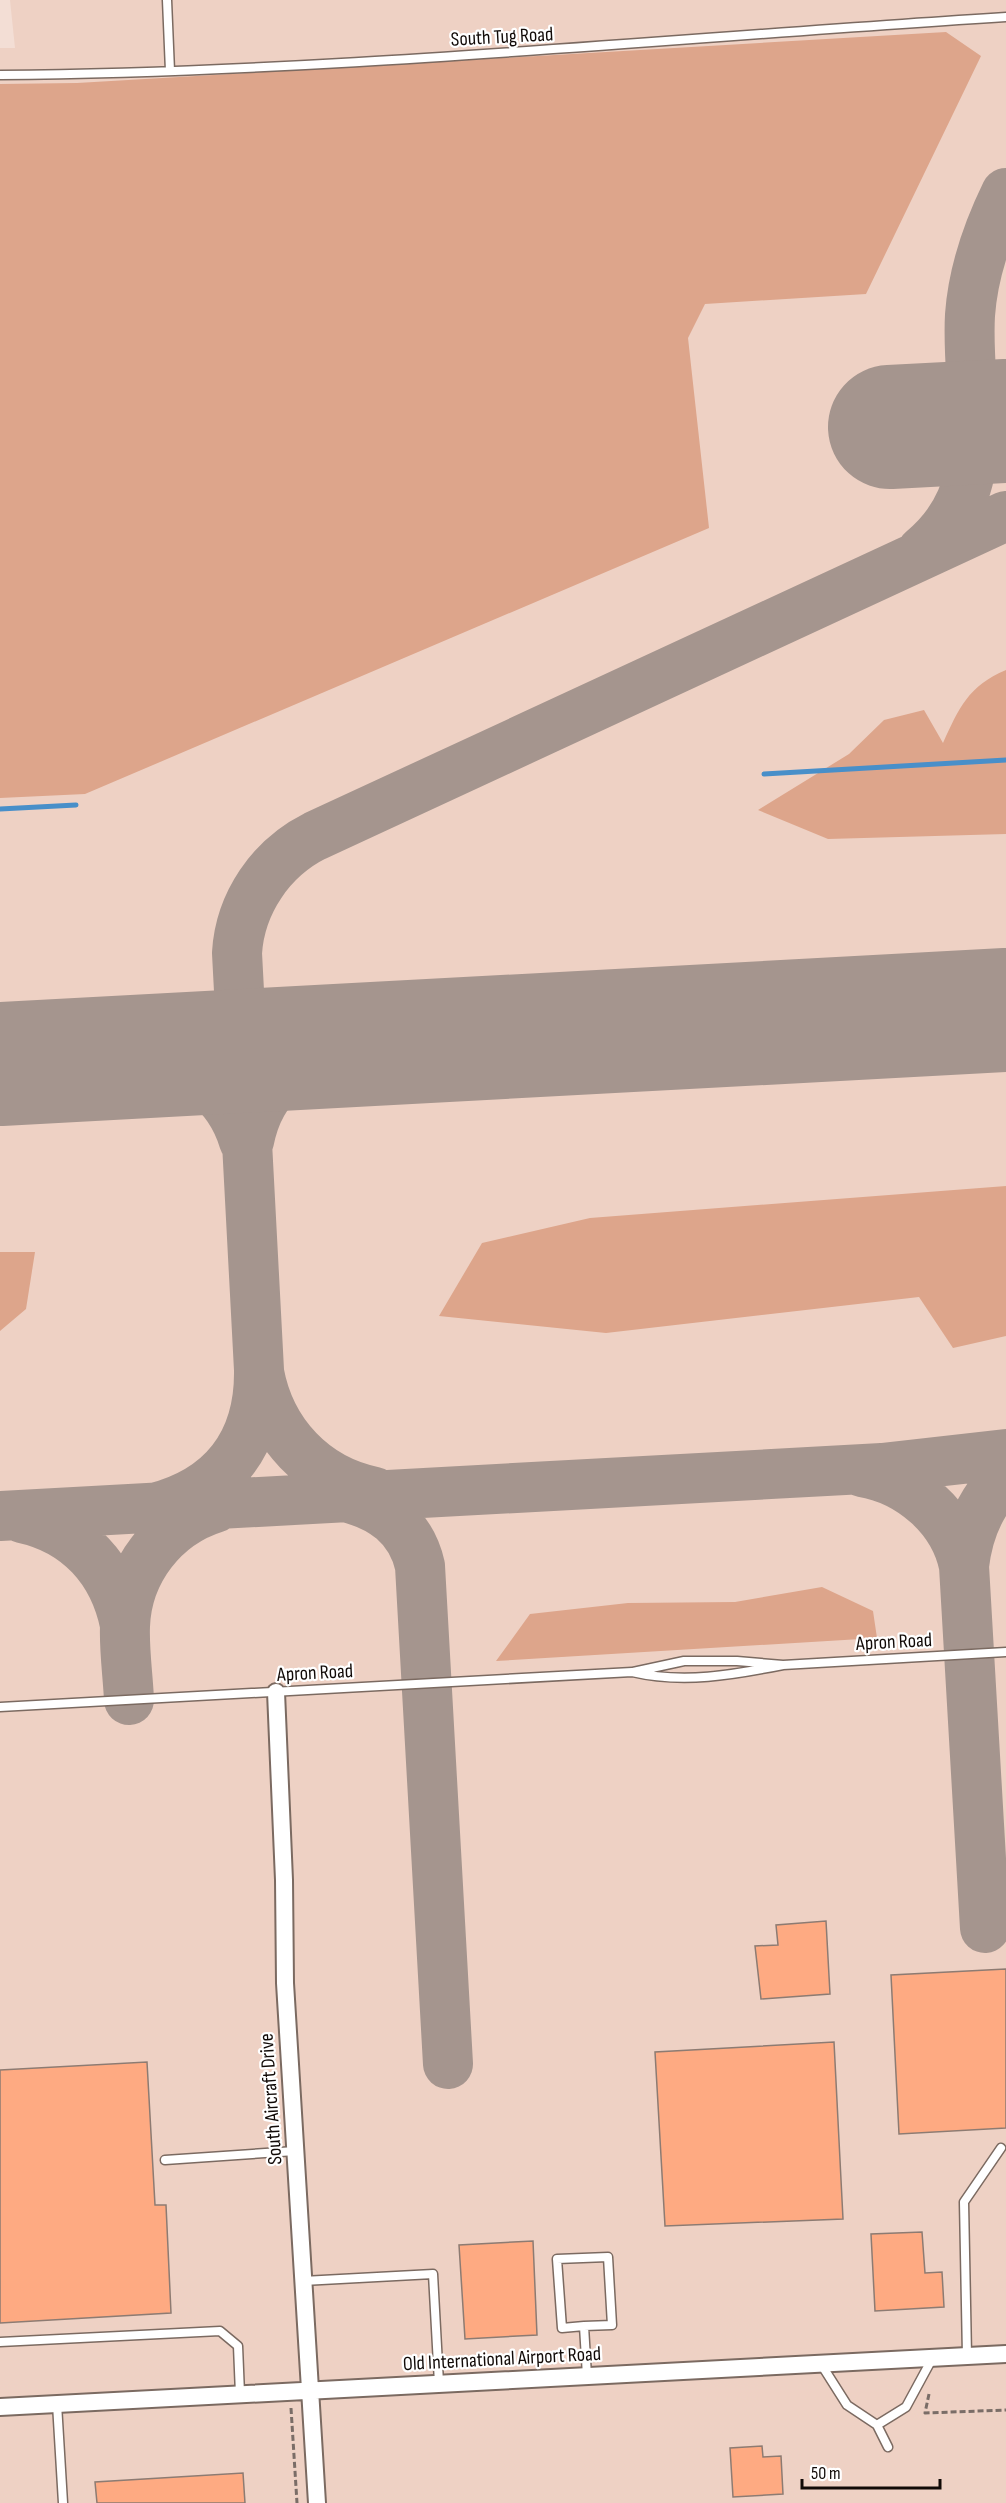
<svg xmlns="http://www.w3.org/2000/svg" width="1006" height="2503" viewBox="0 0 1006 2503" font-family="'Sofia Sans Condensed',sans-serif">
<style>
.built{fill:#eed1c4}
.green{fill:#dda58b}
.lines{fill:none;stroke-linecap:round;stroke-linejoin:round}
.stream{stroke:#488fc9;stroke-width:5}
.taxiway{stroke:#a5958e;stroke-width:50}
.runway{stroke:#a5958e;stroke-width:124}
.building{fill:#feaa82;stroke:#8d7b72;stroke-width:1.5}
.service-casing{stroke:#7b6a61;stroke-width:11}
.minor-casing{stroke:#7b6a61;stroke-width:20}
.path{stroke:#7a6d67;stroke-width:3;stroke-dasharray:6 3;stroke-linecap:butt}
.service{stroke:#fff;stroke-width:8}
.minor{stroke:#fff;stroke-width:16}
.labels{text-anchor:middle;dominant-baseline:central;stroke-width:4.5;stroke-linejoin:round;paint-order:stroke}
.street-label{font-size:20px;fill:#110a07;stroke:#fff}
</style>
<rect width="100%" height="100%" fill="#f3ded5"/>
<path class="built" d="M10,0H1006V2503H0V48H15Z"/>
<path class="green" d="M946,32L981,56L866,294L705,304L688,338L709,528L85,794L0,798V84L77,83Z
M1006,670V834L828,839L758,810L849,754L884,720L924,710L943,743C959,708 968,686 1006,670Z
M1006,1186V1336L953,1348L919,1297L606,1333L439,1316L482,1243L590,1218Z
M0,1252H35L26,1309L0,1331Z
M822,1587L873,1611L877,1638L496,1661L530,1614L628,1603L735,1602Z"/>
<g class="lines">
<path class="stream" d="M764,774L1006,760
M0,809L76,805"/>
<path class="taxiway" d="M922,551C1000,487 965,401 970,315C973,272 987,232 1006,193
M138,1056C190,1070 227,1086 244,1141
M249,1141C261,1079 300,1061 355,1045
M259,1372C270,1433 314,1480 375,1492
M862,1472C910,1480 954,1517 964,1566
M345,1497C382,1506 411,1526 420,1566L448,2064
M154,1508C224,1490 260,1442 259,1370L237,953C240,903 271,858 315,836L1006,516
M0,1516L882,1468L1006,1454
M22,1518C78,1530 114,1570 125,1625
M129,1700C128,1676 124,1650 125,1626C127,1571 164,1524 215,1508
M985,1928L964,1566C968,1531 980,1501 1006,1477"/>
<path class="runway" d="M890,427L1006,421
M0,1064L1006,1010"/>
</g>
<path class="building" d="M826,1921L830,1994L761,1999L755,1946L778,1945L776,1925Z
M1006,1969V2128L899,2134L891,1975Z
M834,2042L843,2219L665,2226L655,2052Z
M147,2062L155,2205H166L171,2313L0,2323V2070Z
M922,2232L925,2273L942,2272L944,2307L875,2311L871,2234Z
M533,2241L537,2335L465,2339L459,2245Z
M762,2446L763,2457L781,2456L783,2494L733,2497L730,2448Z
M243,2473L245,2503H97L95,2482Z"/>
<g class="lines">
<defs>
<path id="service" d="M167,0L170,71
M0,75C336,72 671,38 1006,17
M633,1672L684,1661H737L783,1665L1006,1652
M0,1707L632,1672C683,1684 733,1675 783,1665
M165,2160L295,2151
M303,2281L433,2274L439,2383
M584,2326L612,2325L608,2257L557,2259L562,2328L584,2326L587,2376
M0,2342L220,2331L238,2346L240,2394
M967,2356L964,2202L1001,2148
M821,2364L847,2405L877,2425L906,2407L932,2359
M57,2404L63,2503
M877,2425L888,2447"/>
<path id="minor" d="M276,1692L284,1880L285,1983L317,2503
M0,2407L1006,2354"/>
</defs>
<use href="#service" class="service-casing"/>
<use href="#minor" class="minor-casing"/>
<path class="path" d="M929,2394L925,2413L1006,2410
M291,2408L297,2503"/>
<use href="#service" class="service"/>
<use href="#minor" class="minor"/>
</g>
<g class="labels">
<g class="street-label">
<text transform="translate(502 37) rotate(-3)">South Tug Road</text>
<text transform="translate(894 1642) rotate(-3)">Apron Road</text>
<text transform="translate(315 1673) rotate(-3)">Apron Road</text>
<text transform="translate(271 2099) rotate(-94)">South Aircraft Drive</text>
<text transform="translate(502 2359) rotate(-3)">Old International Airport Road</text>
</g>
</g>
<path d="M802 2479v9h138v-9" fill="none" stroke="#110a07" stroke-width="3"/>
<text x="811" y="2479" font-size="18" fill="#110a07" stroke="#ffffff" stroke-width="4.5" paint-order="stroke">50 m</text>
</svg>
